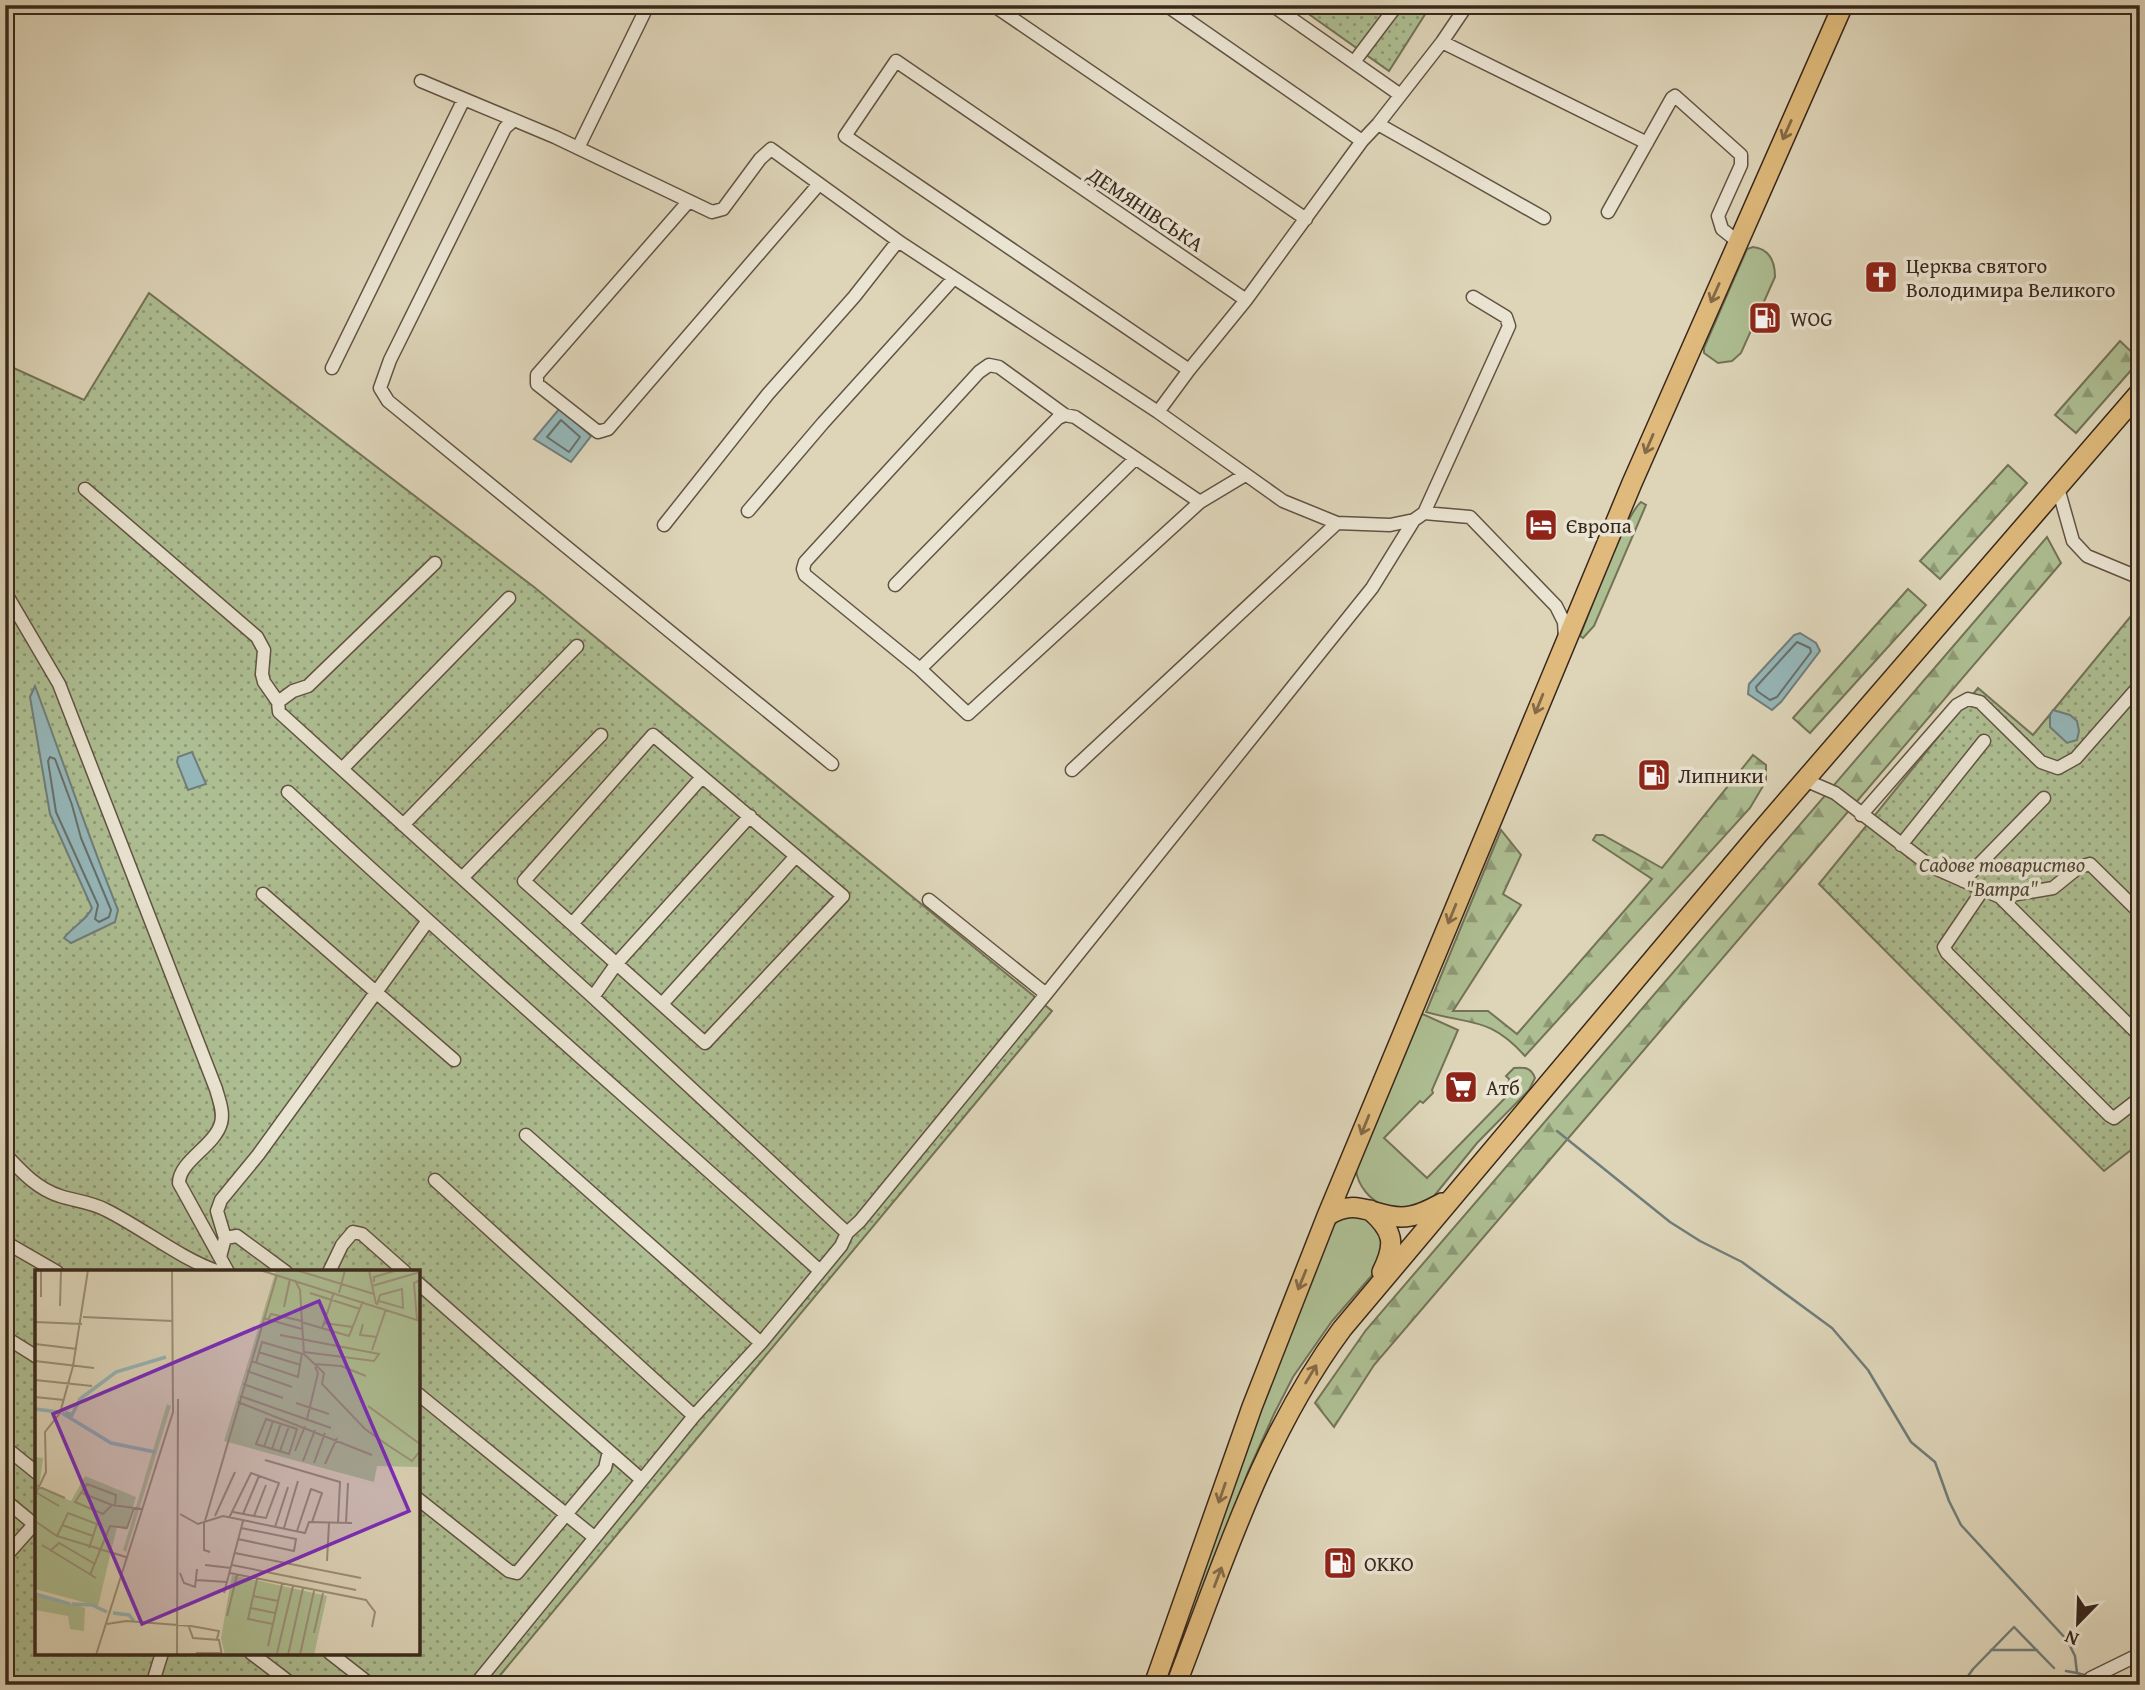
<svg xmlns="http://www.w3.org/2000/svg" width="2145" height="1690" viewBox="0 0 2145 1690" font-family="'Gentium Book Plus',serif">
<style>
.grass{fill:#adbe92;stroke:#737357;stroke-width:2}
.forest{fill:url(#forest-firs);stroke:#737357;stroke-width:2}
.garden{fill:url(#garden-dots);stroke:#737357;stroke-width:2;fill-rule:evenodd}
.water{fill:#95b6b8;stroke:#707d7a;stroke-width:2}
.lines{fill:none;stroke-linecap:round;stroke-linejoin:round}
.shore{stroke:#676f6a;stroke-width:2}
.stream{stroke:#707d7a;stroke-width:2.5}
.minor-casing{stroke:#625343;stroke-width:15}
.highway-casing{stroke:#39281c;stroke-width:22}
.minor{stroke:#eae4d2;stroke-width:12}
.highway{stroke:#dfba7c;stroke-width:19}
.oneway{stroke:#846a47}
.labels{text-anchor:middle;dominant-baseline:central;stroke-width:7;stroke-linejoin:round;paint-order:stroke}
.street-label{font-size:21px;fill:#39281c;stroke:#eae4d2}
.poi-label{font-size:21px;fill:#39281c;stroke:#eae4d2;text-anchor:start}
.park-label{font-size:21px;font-style:italic;fill:#504634;stroke:#eae4d2}
.inset-river{fill:none;stroke:#95b6b8;stroke-width:3.5}
.inset-road{fill:none;stroke:#9c907a;stroke-width:2}
.view{fill:#7b2cbf;fill-opacity:0.15;stroke:#7b2cbf;stroke-width:3.5}
.inset-edge{fill:none;stroke:#39281c;stroke-width:3.5}
</style>
<defs>
<pattern id="forest-firs" width="22" height="20" patternUnits="userSpaceOnUse" patternTransform="scale(1.75)"><rect width="22" height="20" fill="#adbe92"/><path d="M5 1l3.5 6h-7zM16 11l3.5 6h-7z" fill="#8e9a76"/></pattern>
<pattern id="garden-dots" width="8" height="8" patternUnits="userSpaceOnUse" patternTransform="scale(1.75)"><rect width="8" height="8" fill="#adbe92"/><path d="M2 2h.1M6 6h.1" fill="none" stroke="#8e9a76" stroke-width="1.8" stroke-linecap="round"/></pattern>
</defs>
<rect width="100%" height="100%" fill="#ded5b9"/>
<filter id="stains"><feTurbulence type="fractalNoise" baseFrequency=".00286" numOctaves="4"/><feColorMatrix values="0 0 0 0 .2 0 0 0 0 .09 0 0 0 0 .02 0 0 0 .5 -.17"/></filter>
<radialGradient id="worn" r=".72"><stop offset=".6" stop-color="#630" stop-opacity="0"/><stop offset="1" stop-color="#630" stop-opacity=".3"/></radialGradient>
<path class="grass" d="M1753,247C1770,249 1775,261 1775,277L1741,353L1732,361L1718,363L1704,353V348L1747,249Z
M1641,502L1646,505L1594,626L1583,638L1580,636C1590,611 1625,515 1641,502Z
M1418,1012L1458,1030L1432,1090L1433,1093L1423,1103L1420,1101L1384,1138L1427,1178L1510,1093L1504,1086L1510,1080L1506,1076L1514,1068C1524,1067 1531,1067 1535,1078L1529,1090L1477,1143L1430,1201C1405,1224 1360,1203 1356,1170Z
M1347,1216H1367L1386,1236L1380,1266L1332,1321L1293,1377L1274,1414L1248,1472L1167,1685H1159L1260,1410L1332,1227L1338,1220Z"/>
<path class="forest" d="M2120,341L2140,360L2076,433L2055,415Z
M2008,465L2027,483L1940,579L1920,561Z
M2047,537L2061,563L1374,1365L1334,1427L1315,1403L1366,1330Z
M1908,589L1926,605L1810,733L1793,718Z
M1753,755L1766,765V781L1750,808L1525,1056C1490,1017 1472,1025 1426,1012L1501,830L1521,855L1503,894L1521,905L1453,1011H1488L1517,1034L1652,879L1593,840L1596,835H1603L1662,868Z"/>
<path class="garden" d="M1296,5H1431L1389,71Z
M149,293L534,587L1052,1011L492,1685H5V364L84,400ZM37,1272H418V1653H37Z
M2140,605V1143L2104,1171L1819,884L1978,688L2033,735Z"/>
<path class="water" d="M560,408L591,436L571,462L534,439Z
M1800,633L1816,643L1820,651L1781,702L1772,710L1748,694L1749,684L1794,635Z
M35,686C63,761 88,836 118,910L115,922L71,943L64,938C72,927 87,920 92,908L50,814L30,697Z
M2053,710L2070,715L2077,721L2079,731L2077,740L2067,743L2050,727V715Z
M192,752L206,784L188,790L177,762L178,757Z"/>
<g class="lines">
<path class="shore" d="M561,420L580,437L569,452L547,437Z
M1797,642L1810,648L1811,652L1777,697L1770,700L1757,691L1756,687Z
M50,757L55,759L72,805L81,838L111,910L109,917L99,922L95,919L98,905L56,812L48,761Z"/>
<path class="stream" d="M1557,1131L1670,1222L1700,1241L1742,1262L1832,1328L1868,1370L1911,1442L1935,1462L1949,1501L1961,1525L2067,1640L2075,1656L2077,1673L2088,1676
M1991,1650H2037
M2066,1671L2077,1673
M2097,1681L2103,1685
M1962,1685L1973,1669L2014,1627L2054,1668"/>
<defs>
<path id="minor" d="M993,5L1306,219
M1166,5L1362,141
M1272,5L1399,94
M1442,42L1647,143
M1354,62L1397,5
M421,81L555,137L712,212L723,209L760,159L771,149L901,243L1158,412L1283,501L1337,523L1390,525L1414,520L1424,513L1470,517L1556,606L1564,622L1565,638
M514,120L505,128L390,360L380,388L388,401L832,764
M1378,124L1544,218
M578,148L648,5
M688,202L537,375V384L598,432L608,429L819,184
M1608,212L1672,98L1675,96L1741,155V165L1718,216L1722,229L1737,241
M332,368L464,99
M1189,370L845,136L896,61L1246,300
M1158,412L1189,370L1246,300L1362,141L1378,124L1442,42L1467,5
M1065,415L999,367L989,365L979,372L805,562L803,569L805,575L920,669L968,714L1200,502L1245,475
M2058,488L2073,541L2087,556L2140,578
M85,489L257,637L264,650L262,674L264,682L278,702L279,712L593,997L847,1233
M748,511L823,423L954,278
M1424,513L1509,326L1506,317L1473,297
M664,525L768,394L854,297L898,241
M895,585L1058,418L1065,415L1075,417L1200,502
M5,592L59,684L216,1089C219,1100 224,1112 221,1123C215,1146 179,1161 179,1183L228,1272
M920,669L1135,459
M278,702L293,691L308,686L435,563
M653,735L843,896L705,1043L524,881Z
M342,769L509,598
M1072,770L1337,523
M1805,780L1835,793L1930,866L2000,897L2053,888L2079,867L2090,864L2140,913
M288,792C462,955 643,1111 820,1271
M1861,815L1957,705L1968,699L1980,702L2041,762L2058,768L2076,758L2140,685
M403,825L577,646
M1901,845L1984,741
M462,878L601,735
M1963,881L2044,798
M1982,891L1944,947L1947,953L2109,1115L2114,1118L2140,1098
M263,894L454,1060
M2000,897L2140,1036
M929,900L1046,994
M572,924L702,777
M593,997L617,963L750,816
M662,1004L796,856
M526,1135L761,1343
M5,1154C21,1171 37,1189 60,1196C75,1201 91,1202 106,1210C144,1229 179,1258 219,1272
M435,1180L694,1416
M225,1238L237,1236L286,1272
M5,1242L57,1272
M220,1257L225,1238L217,1211L221,1200L258,1155L427,922
M329,1272L342,1245L353,1232L362,1234L405,1272
M418,1283L642,1480
M5,1337L37,1357
M418,1394L594,1537
M5,1447L37,1473
M418,1499L509,1571L517,1573L605,1468L609,1451
M5,1500L34,1524
M5,1557L37,1521
M251,1653L293,1685
M330,1653L371,1685
M152,1685L162,1653
M475,1685L694,1416L761,1343L841,1246L847,1233L860,1221L1046,994L1372,588L1414,520
M2084,1685L2091,1678L2140,1654"/>
<path id="highway" d="M1370,1210C1394,1231 1396,1244 1382,1272
M1327,1216C1357,1197 1371,1216 1401,1217C1416,1217 1429,1210 1442,1203
M1154,1685L1252,1407L1327,1216L1632,483L1843,5
M1176,1685C1224,1561 1262,1437 1342,1329L1760,832L2140,392"/>
</defs>
<use href="#minor" class="minor-casing"/>
<use href="#highway" class="highway-casing"/>
<use href="#minor" class="minor"/>
<use href="#highway" class="highway"/>
</g>
<defs><path id="oneway-shaft" d="M-6 0H5M1.5-3L5.5 0L1.5 3" fill="none" stroke-width="1.6" stroke-linecap="round" stroke-linejoin="round" transform="scale(1.75)"/></defs>
<g class="oneway">
<use href="#oneway-shaft" transform="translate(1787 130) rotate(114)"/>
<use href="#oneway-shaft" transform="translate(1715 293) rotate(114)"/>
<use href="#oneway-shaft" transform="translate(1649 444) rotate(113)"/>
<use href="#oneway-shaft" transform="translate(1539 704) rotate(112)"/>
<use href="#oneway-shaft" transform="translate(1452 914) rotate(112)"/>
<use href="#oneway-shaft" transform="translate(1365 1125) rotate(112)"/>
<use href="#oneway-shaft" transform="translate(1302 1280) rotate(112)"/>
<use href="#oneway-shaft" transform="translate(1311 1374) rotate(-59)"/>
<use href="#oneway-shaft" transform="translate(1222 1493) rotate(109)"/>
<use href="#oneway-shaft" transform="translate(1218 1577) rotate(-69)"/>
</g>
<defs>
<symbol id="church-square" viewBox="-11 -11 22 22"><rect x="-9" y="-9" width="18" height="18" rx="4" fill="#8f2418" stroke="#eae4d2"/><path d="M-1.2-6h2.4v3.5h3.3v2.4h-3.3V6h-2.4V-.1h-3.3v-2.4h3.3Z" fill="#fff"/></symbol>
<symbol id="fuel-square" viewBox="-11 -11 22 22"><rect x="-9" y="-9" width="18" height="18" rx="4" fill="#8f2418" stroke="#eae4d2"/><path d="M-5.5-6h7V0h2V4h1.3V-2.5L3-4.5l.8-.8L6-3V5H2.5V1h-1V6h-7ZM-4.2-4.7v3.2H.2V-4.7Z" fill="#fff"/></symbol>
<symbol id="hotel-square" viewBox="-11 -11 22 22"><rect x="-9" y="-9" width="18" height="18" rx="4" fill="#8f2418" stroke="#eae4d2"/><path d="M-6-4.5h1.5V1H6V5H4.5V3h-9V5H-6ZM-4 0a1.8 1.8 0 1 1 3.6 0ZM.5 0V-2.5h3Q6-2.5 6 0Z" fill="#fff"/></symbol>
<symbol id="supermarket-square" viewBox="-11 -11 22 22"><rect x="-9" y="-9" width="18" height="18" rx="4" fill="#8f2418" stroke="#eae4d2"/><path d="M-6-5.5h2.5l.6 2H6L4.5 2H-2.5L-4.4-4H-6ZM-1.5 3.2a1.3 1.3 0 1 0 .1 0ZM3 3.2a1.3 1.3 0 1 0 .1 0Z" fill="#fff"/></symbol>
</defs>
<g fill-rule="evenodd">
<use href="#church-square" x="1862" y="258" width="38" height="38"/>
<use href="#fuel-square" x="1746" y="299" width="38" height="38"/>
<use href="#hotel-square" x="1522" y="506" width="38" height="38"/>
<use href="#fuel-square" x="1635" y="756" width="38" height="38"/>
<use href="#supermarket-square" x="1442" y="1068" width="38" height="38"/>
<use href="#fuel-square" x="1321" y="1544" width="38" height="38"/>
</g>
<g class="labels">
<g class="street-label">
<text transform="translate(1146 209) rotate(34)">ДЕМЯНІВСЬКА</text>
</g>
<g class="poi-label">
<text x="1906" y="265">Церква святого<tspan x="1906" dy="24">Володимира Великого</tspan></text>
<text x="1790" y="318">WOG</text>
<text x="1566" y="525">Європа</text>
<text x="1678" y="775">Липники</text>
<text x="1486" y="1087">Атб</text>
<text x="1364" y="1563">OKKO</text>
</g>
<g class="park-label">
<text x="2002" y="864">Садове товариство<tspan x="2002" dy="24">"Ватра"</tspan></text>
</g>
</g>
<g transform="translate(35 1270)">
<rect width="385" height="385" fill="#ded5b9"/>
<path d="M132,134L136,136L91,282L88,280ZM0,322L50,338L49,361L35,359L33,346L0,340Z" fill="#adbe92"/>
<path d="M241,0H385L384,197L342,196L339,212L189,171ZM0,187L8,188L4,217L36,231L50,206L101,227L91,260L82,257L63,336L0,319ZM197,305L292,326L279,385H190L186,368Z" fill="#adbe92"/>
<path class="inset-river" d="M0,139L23,142M30,142L37,145L45,129L81,102L131,87M27,143L76,173L120,182M0,324L35,334M37,334L57,335L72,342M78,343L94,345L99,351"/>
<path class="inset-road" d="M225,0L385,51M261,0L339,24M334,0L341,34M260,10L265,20L269,84L289,103L287,114L330,159L354,176L377,191L385,181M339,12V7L363,0M337,16L385,2M275,23L325,39M304,23L310,0M6,27V0M342,35L345,25L367,19L368,38L344,31M25,36L26,0M249,37L255,9M48,47L138,51M228,48L267,59M233,50L236,44L267,51M382,50L379,13L385,10M0,52L47,54M266,52L314,66L328,31M289,53L318,57M328,54L325,65L342,67M287,59L299,22M245,65L344,84L339,91L269,82M0,74L42,79M337,80L351,39M223,82L266,95M0,91L59,98M216,91L263,107L267,83M221,93L227,72L268,84M279,94L306,96L331,106M212,101L257,117M0,110L57,116M208,114L248,128M205,126L296,158M0,127L29,130M203,132L337,185M261,133L294,144M333,136L385,174M231,149L262,159L254,184L221,174ZM272,149L283,103L280,97M229,177L238,151M237,179L246,153M245,181L254,156M260,181L270,156M230,190L305,212L303,253M268,191L280,160M279,193L290,163M290,194L302,168M0,215L30,228M2,223L24,236M47,223L77,235M0,225L11,202L10,162L25,143L38,96L53,0M80,235L81,225L52,214L40,232L68,244L77,235L107,239M198,242L219,246L231,215M145,244L163,254L188,246L270,263L274,252L317,253M208,244L224,206M180,246L200,202M194,248L216,203L244,213L231,248L219,246M0,251L22,266L91,287M170,251L242,5M169,252V280L175,282M311,253L313,213M27,255L58,266M240,257L253,217M249,258L263,211M262,261L276,219L287,223L277,252M22,266L33,243L62,254L54,278M203,269L259,281L261,269L206,258M7,275L61,308M15,281L24,273L60,294M200,283L326,308M292,291L294,253M170,295L196,298M197,295L321,320M145,303L149,313L160,317L162,299M195,303L331,330L340,342L337,357M55,305L75,256L92,258L99,238M222,309L213,349L238,354M161,310L192,312M189,323L208,251M218,326L243,331M216,338L240,343M192,346L202,305M72,354L91,351L156,356L184,361L182,369M154,357L158,368L184,370L187,385M279,363L288,323M233,376L247,314M161,383H187M242,383L258,316M61,385L138,142L137,0M142,385L143,129M253,385L268,318M265,385L279,321"/>
<path class="view" d="M284,31L374,241L107,354L18,144Z"/>
<rect width="385" height="385" class="inset-edge"/>
</g>
<rect width="2145" height="1690" fill="none" stroke="#ded5b9" stroke-width="28"/>
<rect x="7" y="7" width="2131" height="1676" fill="none" stroke="#39281c" stroke-width="3.5"/>
<rect x="14" y="14" width="2117" height="1662" fill="none" stroke="#39281c" stroke-width="2"/>
<g transform="translate(2078 1623) rotate(203)" stroke="#eae4d2" stroke-width="5" paint-order="stroke">
<path d="M0-5L12 26L0 18L-12 26Z" fill="#39281c"/>
<text y="-10" font-size="19" font-weight="bold" text-anchor="middle" fill="#39281c">N</text>
</g>
<rect width="100%" height="100%" filter="url(#stains)"/>
<rect width="100%" height="100%" fill="url(#worn)"/>
</svg>
